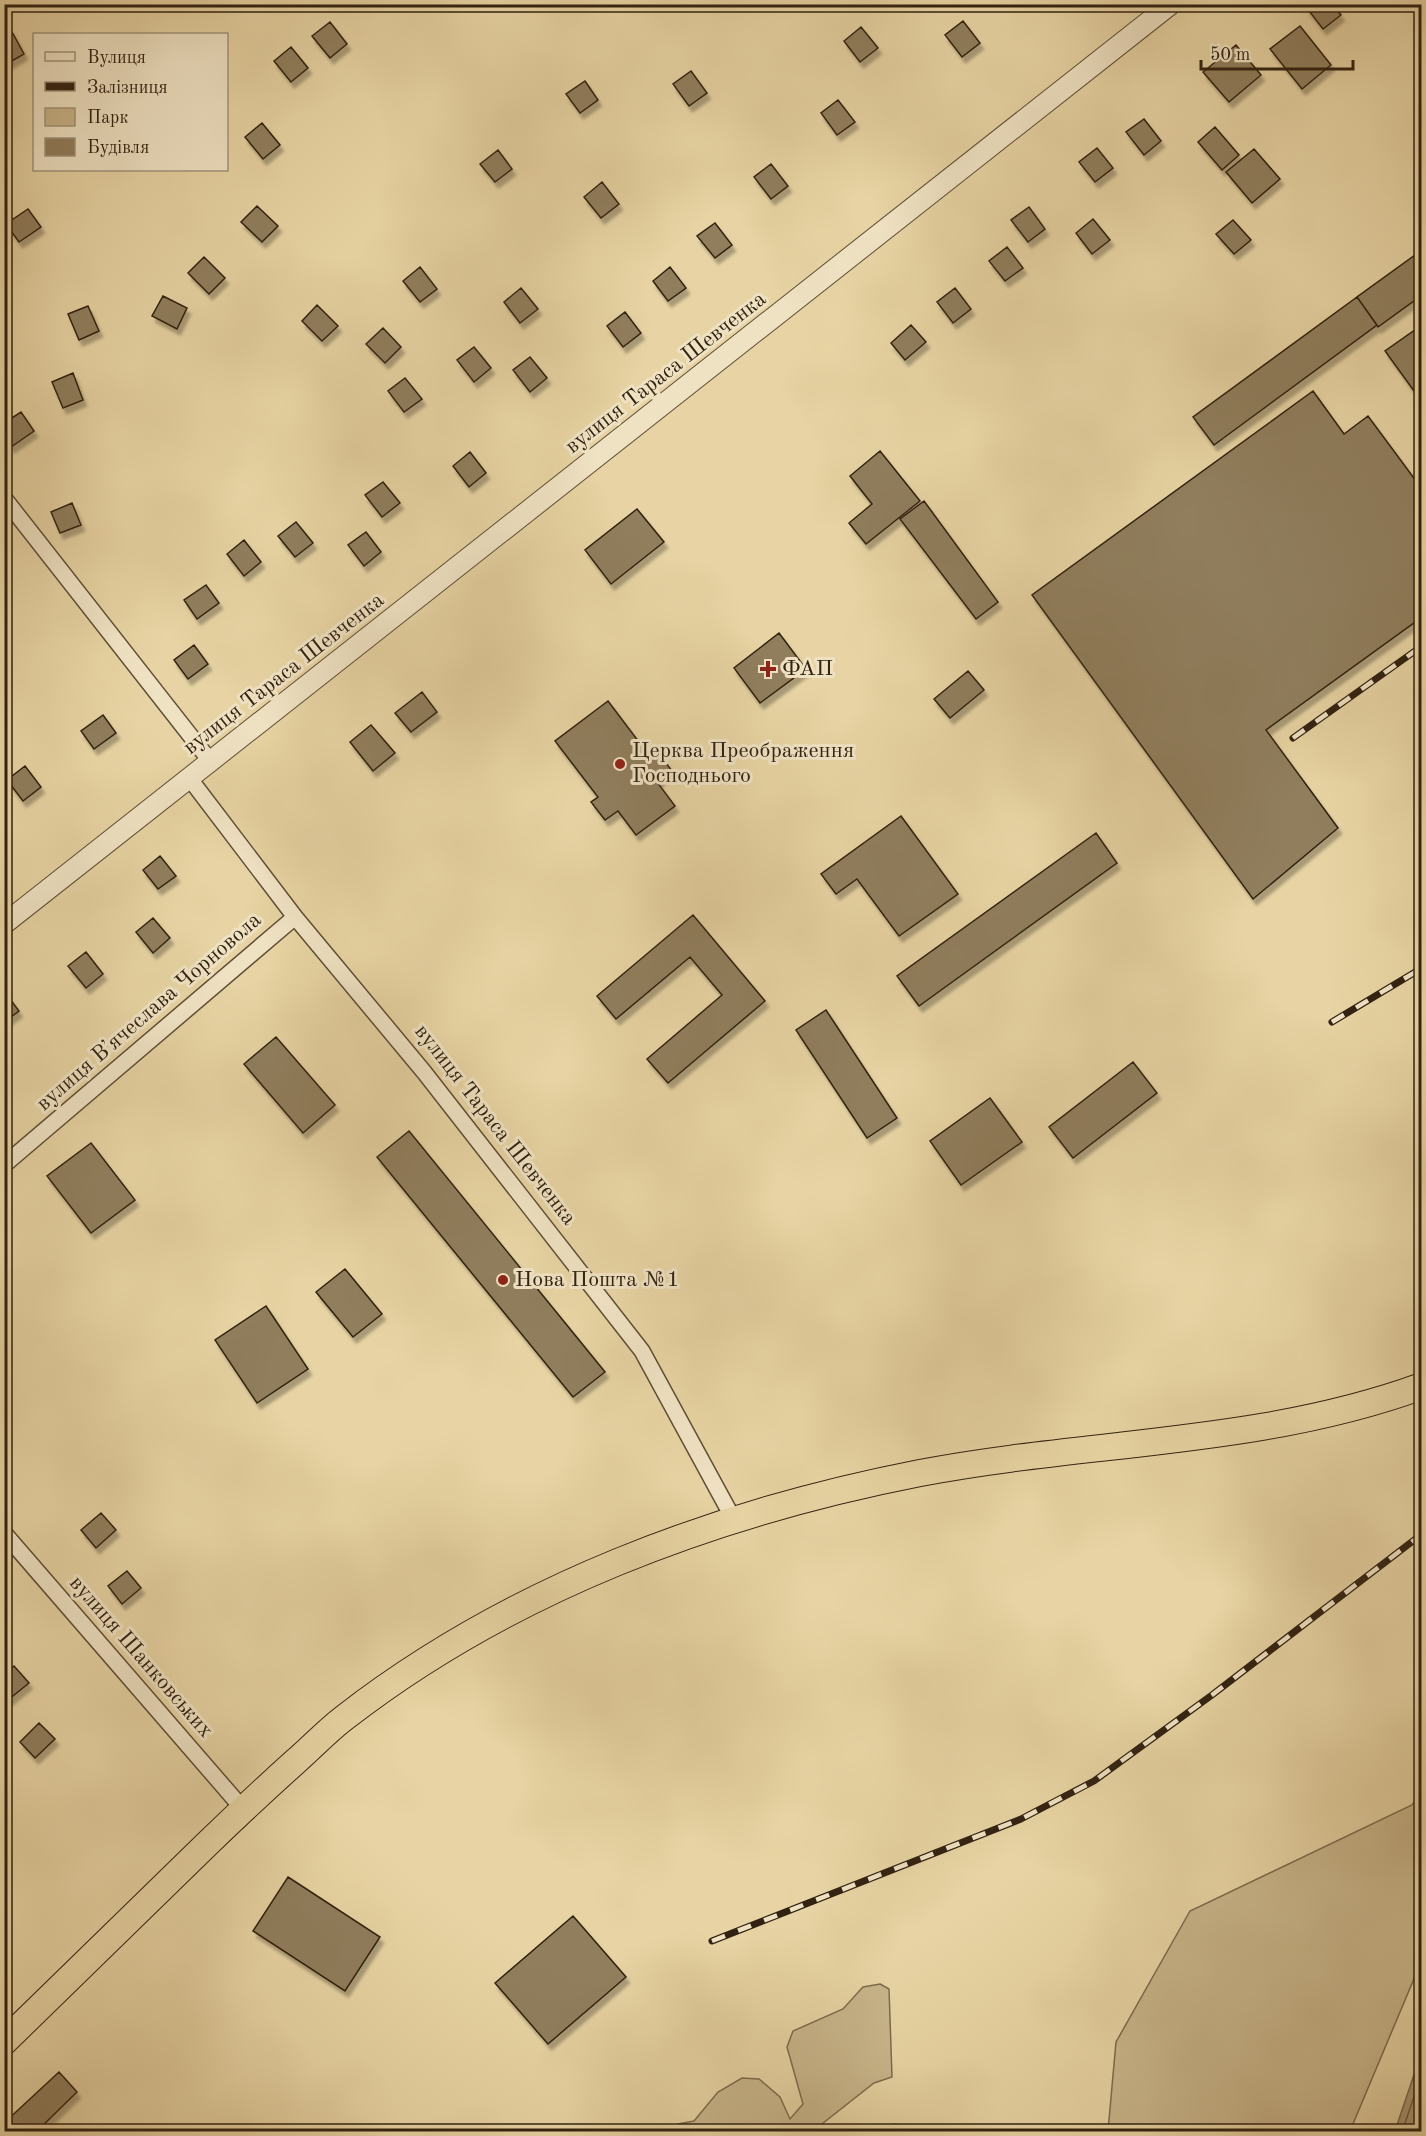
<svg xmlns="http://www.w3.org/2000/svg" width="1426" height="2136" viewBox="0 0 1426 2136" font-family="'Old Standard TT',serif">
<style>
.green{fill:#c8b58a;stroke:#7d6c4e;stroke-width:1.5}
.water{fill:#a99771;stroke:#79684b;stroke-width:1.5}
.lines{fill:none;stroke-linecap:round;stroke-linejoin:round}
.shore{stroke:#6e5c41;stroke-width:1.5}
.building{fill:#907e5d;stroke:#322211;stroke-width:1.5;filter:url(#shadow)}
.minor-casing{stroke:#5f4e36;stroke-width:18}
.tertiary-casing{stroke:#5f4e36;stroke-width:22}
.trunk-casing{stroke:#322211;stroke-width:28}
.minor{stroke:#efe2c3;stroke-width:15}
.tertiary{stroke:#efe2c3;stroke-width:20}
.trunk{stroke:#e7d3a3;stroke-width:26}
.rail-casing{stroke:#322211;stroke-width:7}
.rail{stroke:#efe2c3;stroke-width:4.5;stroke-dasharray:14;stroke-linecap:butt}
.poi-dot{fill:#8f2418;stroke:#efe2c3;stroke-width:2}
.labels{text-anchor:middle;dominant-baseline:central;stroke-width:6;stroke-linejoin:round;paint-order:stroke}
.street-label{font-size:22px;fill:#322211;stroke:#efe2c3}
.poi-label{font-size:22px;fill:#322211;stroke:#efe2c3;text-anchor:start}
</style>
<defs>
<filter id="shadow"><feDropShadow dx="3.5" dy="6" stdDeviation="1.5" flood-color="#0004"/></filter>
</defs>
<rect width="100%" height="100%" fill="#e7d3a3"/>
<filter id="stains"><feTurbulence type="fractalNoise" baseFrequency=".00333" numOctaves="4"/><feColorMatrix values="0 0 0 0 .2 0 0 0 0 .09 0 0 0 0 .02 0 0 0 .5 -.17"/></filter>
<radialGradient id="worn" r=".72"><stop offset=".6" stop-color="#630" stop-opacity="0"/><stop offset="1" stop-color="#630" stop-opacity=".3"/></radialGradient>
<path class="green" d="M1421,1792V1962L1350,2131H1108L1116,2042L1190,1911L1412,1805Z
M880,1984L889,1989L892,2077L874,2083L813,2131H674L678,2124L694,2121L718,2092L742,2078L759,2079L780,2097L790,2119L803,2104L787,2047L793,2031L843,2009L863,1987Z
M893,2124L971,2131H885Z"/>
<path class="water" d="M1421,2054V2131H1395Z"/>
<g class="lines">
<path class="shore" d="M1402,2132L1422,2073"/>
</g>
<path class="building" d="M1310,4H1332L1341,15L1323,29L1306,7Z
M963,21L980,43L962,57L945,35Z
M330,22L347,44L330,58L312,36Z
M1300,26L1331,65L1302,89L1270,49Z
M861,27L878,48L860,62L844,41Z
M11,30L24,54L5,65L4,34Z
M1236,45L1261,75L1229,102L1203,72Z
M291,47L308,68L291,82L274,61Z
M691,71L707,93L689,106L673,84Z
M585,81L598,100L580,113L566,94Z
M838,100L855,122L837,135L821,113Z
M1144,119L1161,141L1144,155L1126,132Z
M262,123L280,145L263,159L245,137Z
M1215,127L1239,155L1222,170L1198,142Z
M1097,148L1113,168L1095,182L1079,162Z
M1254,149L1280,179L1252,203L1226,172Z
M498,150L512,169L495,182L480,164Z
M771,164L788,186L771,199L754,177Z
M602,182L619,204L601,218L584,197Z
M257,206L278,226L262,242L241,222Z
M1029,207L1045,229L1028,242L1011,220Z
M28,209L41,227L19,242L6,224Z
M1093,219L1110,240L1092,254L1076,233Z
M1233,220L1251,240L1234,254L1216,234Z
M715,223L732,245L715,258L697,236Z
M1007,247L1023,268L1005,281L989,261Z
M1422,250V295L1378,327L1357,297Z
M204,257L225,278L209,294L188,273Z
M420,267L437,289L420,302L403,281Z
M670,267L686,288L668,301L653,281Z
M521,288L538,309L520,323L504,302Z
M955,288L971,309L953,323L937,302Z
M163,296L187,308L177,329L152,316Z
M1357,297L1377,325L1214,445L1193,417Z
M317,305L338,326L322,341L302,321Z
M88,306L99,331L79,340L68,314Z
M625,312L641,333L623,347L607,326Z
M911,325L926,342L905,360L891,343Z
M1422,325V402L1385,351Z
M383,328L401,347L385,363L366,344Z
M474,347L491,368L474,382L457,360Z
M530,357L547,378L530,392L513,370Z
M73,373L83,400L63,408L52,382Z
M405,378L422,399L404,412L388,391Z
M1313,391L1344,434L1368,416L1422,489V617L1266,730L1338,828L1253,899L1032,595Z
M21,412L34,431L11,447L4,438V423Z
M880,451L920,501L866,544L849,523L872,504L850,476Z
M470,452L486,473L469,487L453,466Z
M383,482L400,503L382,517L365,495Z
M924,501L998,602L976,619L900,519Z
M72,503L81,525L60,533L51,512Z
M637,509L664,542L611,584L585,550Z
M296,522L313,543L295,557L278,536Z
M366,532L381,552L364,566L348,545Z
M244,540L261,562L244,576L227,554Z
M206,585L219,603L197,619L184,600Z
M779,633L806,669L760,703L734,668Z
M194,645L208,664L188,679L174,660Z
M968,671L984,690L950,718L934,699Z
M422,692L437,712L411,732L395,713Z
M608,701L651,758L658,752L672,771L657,782L675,806L636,835L618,811L605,820L591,802L598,797L555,741Z
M103,715L116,733L94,749L81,731Z
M371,725L395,753L373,771L350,742Z
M25,766L41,787L23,801L7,780Z
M901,816L958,894L899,936L857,879L836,894L821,874Z
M1096,833L1117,863L919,1006L897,976Z
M160,856L176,876L158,889L143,870Z
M693,915L765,1001L668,1083L647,1059L722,995L690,957L616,1019L597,996Z
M153,918L170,938L153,953L136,932Z
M86,952L103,974L86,988L68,966Z
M4,991L19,1011L4,1022Z
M826,1010L897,1118L867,1138L796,1030Z
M276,1037L335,1105L303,1133L244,1064Z
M1133,1062L1157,1093L1073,1158L1049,1127Z
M990,1098L1022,1142L961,1185L930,1141Z
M409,1131L605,1372L573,1397L377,1157Z
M91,1143L135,1200L91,1233L47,1176Z
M345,1269L382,1314L353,1337L316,1292Z
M266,1306L308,1369L257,1403L215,1340Z
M101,1513L116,1530L96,1548L81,1530Z
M127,1571L141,1588L122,1604L108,1586Z
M14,1666L29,1683L8,1700L4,1696V1674Z
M39,1723L55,1739L35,1758L20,1742Z
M288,1877L380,1937L345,1991L253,1931Z
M573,1916L626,1977L548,2044L495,1983Z
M59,2072L77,2092L36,2132H4V2123Z"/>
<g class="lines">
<defs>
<path id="minor" d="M4,498L211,762
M190,779L295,917L424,1072L642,1351L734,1520
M4,1165L295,917
M4,1533L243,1809"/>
<path id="tertiary" d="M4,924L1171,4"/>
<path id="trunk" d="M4,2042C72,1976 140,1910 207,1844C236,1816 266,1788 296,1761C312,1747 327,1731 344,1718C510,1589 715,1513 920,1473C1087,1441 1261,1445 1422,1386"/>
</defs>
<use href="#minor" class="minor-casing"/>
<use href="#tertiary" class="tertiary-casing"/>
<use href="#trunk" class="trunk-casing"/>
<use href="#minor" class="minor"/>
<use href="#tertiary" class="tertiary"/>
<use href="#trunk" class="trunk"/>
<defs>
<path id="rail" d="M1293,738L1422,646
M1332,1022L1422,968
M712,1941L1021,1819L1094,1781L1212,1695L1422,1534"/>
</defs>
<use href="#rail" class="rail-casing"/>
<use href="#rail" class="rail"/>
</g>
<g class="poi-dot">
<path d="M765 660h6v6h6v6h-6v6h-6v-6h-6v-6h6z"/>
<circle cx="620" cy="764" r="6"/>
<circle cx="503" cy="1280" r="6"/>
</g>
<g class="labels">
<g class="street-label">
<text transform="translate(666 373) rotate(-38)">вулиця Тараса Шевченка</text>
<text transform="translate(284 674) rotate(-38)">вулиця Тараса Шевченка</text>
<text transform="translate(149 1012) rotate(-41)">вулиця Вʼячеслава Чорновола</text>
<text transform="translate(495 1125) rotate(52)">вулиця Тараса Шевченка</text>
<text transform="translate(141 1657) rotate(49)">вулиця Шанковських</text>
</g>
<g class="poi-label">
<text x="782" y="669">ФАП</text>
<text x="632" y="751">Церква Преображення<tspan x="632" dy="25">Господнього</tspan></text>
<text x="515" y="1280">Нова Пошта №1</text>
</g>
</g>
<rect width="1426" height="2136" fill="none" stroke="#e7d3a3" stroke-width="24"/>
<rect x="6" y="6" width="1414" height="2124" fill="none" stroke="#322211" stroke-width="3"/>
<rect x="12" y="12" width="1402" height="2112" fill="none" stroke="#322211" stroke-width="1.5"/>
<rect x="33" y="33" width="195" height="138" fill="#efe2c3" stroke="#a3957c" stroke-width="1.5"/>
<rect x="45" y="52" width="30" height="9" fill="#efe2c3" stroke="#a3957c" stroke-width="1.5"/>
<text x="87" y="63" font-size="18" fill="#322211">Вулиця</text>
<rect x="45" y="82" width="30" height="9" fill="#322211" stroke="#a3957c" stroke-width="1.5"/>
<text x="87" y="93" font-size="18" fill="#322211">Залізниця</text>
<rect x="45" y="108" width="30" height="18" fill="#c8b58a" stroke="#a3957c" stroke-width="1.5"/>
<text x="87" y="123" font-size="18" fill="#322211">Парк</text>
<rect x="45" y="138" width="30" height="18" fill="#907e5d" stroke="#a3957c" stroke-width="1.5"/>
<text x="87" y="153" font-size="18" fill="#322211">Будівля</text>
<path d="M1201 60v9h152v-9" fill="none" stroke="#322211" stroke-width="3"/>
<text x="1210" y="60" font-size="18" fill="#322211" stroke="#efe2c3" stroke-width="4.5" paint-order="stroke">50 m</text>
<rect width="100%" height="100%" filter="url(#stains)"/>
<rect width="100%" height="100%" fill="url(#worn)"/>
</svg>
